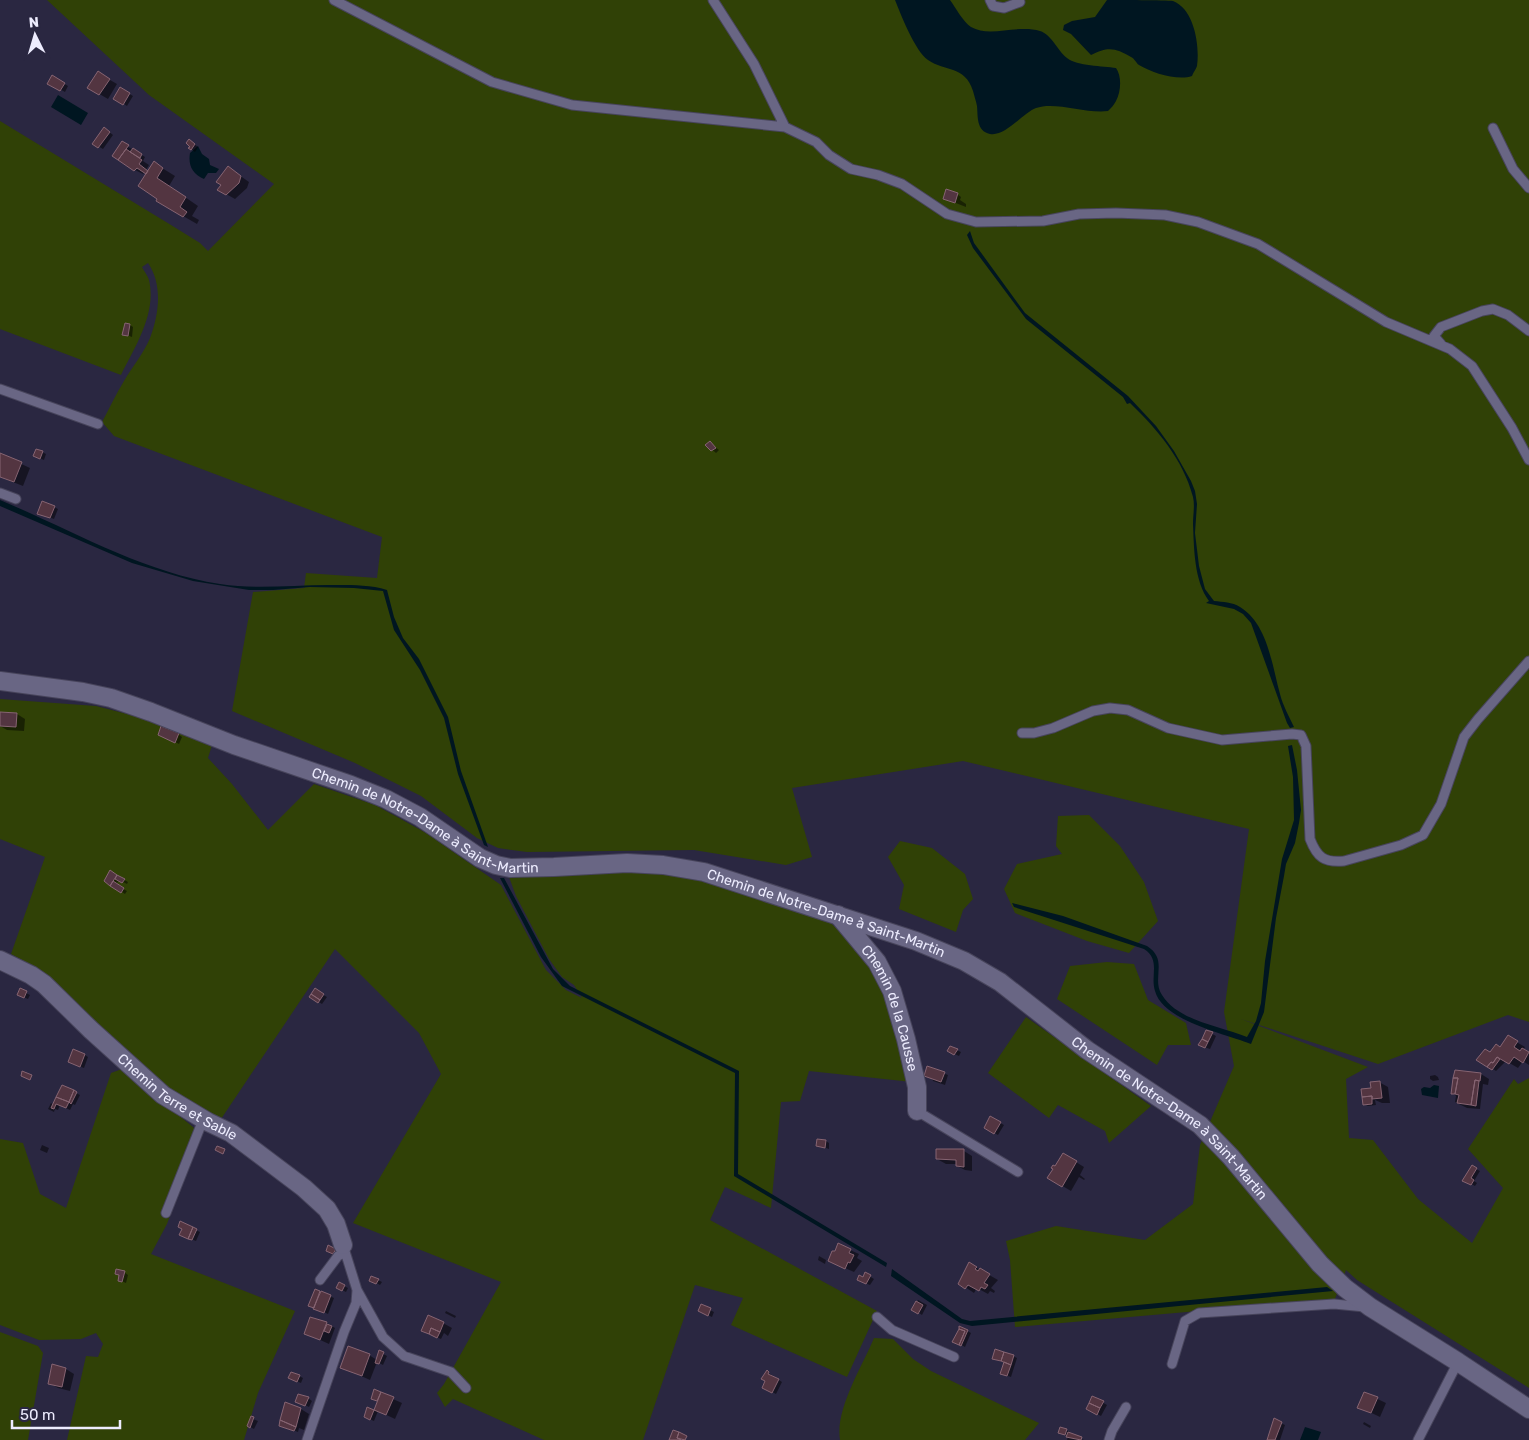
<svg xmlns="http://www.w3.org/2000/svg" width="1529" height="1440" viewBox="0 0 1529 1440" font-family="Rubik,sans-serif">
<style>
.green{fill:#304106}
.water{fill:#001621}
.shadow{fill:#0007}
.building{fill:#533541;stroke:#866472}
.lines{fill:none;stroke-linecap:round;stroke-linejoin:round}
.service-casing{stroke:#47445b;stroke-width:11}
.minor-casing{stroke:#47445b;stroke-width:20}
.service{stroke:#696684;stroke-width:9}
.minor{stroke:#696684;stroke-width:18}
.labels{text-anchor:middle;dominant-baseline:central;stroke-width:4.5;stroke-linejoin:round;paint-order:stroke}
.street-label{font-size:14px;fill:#edecfe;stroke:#2a2741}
</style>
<rect width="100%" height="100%" fill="#2a2741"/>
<path class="green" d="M47,0H1529V1022L1508,1015L1378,1064L1241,1019L1368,1067L1346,1079L1349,1138L1373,1140L1418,1199L1472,1243L1503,1188L1468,1149L1514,1079L1518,1084L1529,1078V1388L1357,1280L1346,1270L1335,1299L1015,1327L1010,1260L1006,1241L1056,1226L1145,1240L1193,1204L1200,1145L1234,1066L1224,1012L1249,829L963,761L792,788L812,857L786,865L694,850L527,852L498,848L477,838L421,796L355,763L232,711L253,592L304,588L306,573L377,578L382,537L114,436L102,422C109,409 116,394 124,381C132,367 144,353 150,338C159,314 163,285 148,263L142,267C144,271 148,276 149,280C157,313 135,347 121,375L0,329V121L171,225L200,243L208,251L274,184L149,95Z
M0,699L96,706L166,724L213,742L208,758L232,784L268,830L314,784L375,805L399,818L426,833L501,885L546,970L566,990L582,998L574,985L562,977L549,959L516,896L509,877L660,870L700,875L829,921L872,964L891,1001L912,1082L809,1071L800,1101L781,1102L771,1208L725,1187L710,1220L877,1311L847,1377L731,1325L743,1298L695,1285L643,1440H544L453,1399L445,1407L437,1393L444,1384L501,1282L353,1223L441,1074L419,1033L335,949L219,1122L164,1093L37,968L11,954L45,857L0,839Z
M1089,815L1120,846L1144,882L1158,921L1129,953L1087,941L1015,913L1004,889L1017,864L1062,854L1056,846L1058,816Z
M900,841L932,848L965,874L973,899L963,910L956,932L899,909L904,885L888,857Z
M1107,962L1134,964L1148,1000L1186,1023L1191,1045H1168L1157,1065L1057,999L1070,966Z
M1026,1017L1151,1106L1109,1143L1105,1131L1058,1105L1049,1118L988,1073Z
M122,1069L193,1127L200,1134L167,1224L151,1254L295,1311L258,1393L244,1440H67L86,1356L98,1357L103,1344L96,1333L81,1339L39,1340L0,1325V1139L23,1143L40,1194L66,1208L111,1073Z
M0,1332L38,1346L43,1353L28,1440H0Z
M874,1338L893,1339L913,1359L931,1371L1039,1423L1025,1440H840C835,1409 862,1367 874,1338Z"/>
<path class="water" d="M895,0H950C956,8 963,22 971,27C990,38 1018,24 1040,31C1052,35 1057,50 1067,58C1077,66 1103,66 1116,68C1122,76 1121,92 1116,101C1114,105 1111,108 1108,111C1086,114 1055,101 1036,108C1023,113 1005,137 990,134C976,131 978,116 977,106C976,101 974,95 973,91C965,65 945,72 928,60C915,51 901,15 895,0Z
M1107,0C1119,0 1165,0 1173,1C1194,9 1200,45 1197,66C1196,69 1193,73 1192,76C1178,81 1152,73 1139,65C1136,63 1135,59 1131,57C1116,48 1108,46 1091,55L1071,34L1063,30L1064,25L1072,21L1095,17Z
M58,95L88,113L81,125L51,107Z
M198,146L202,154L209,159L210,165L219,169L216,173H208L204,179C192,174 188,165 190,153Z
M970,231L974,243L1025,313L1128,396L1156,426L1174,451L1191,481L1195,491L1197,504L1195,533L1199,566L1205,589L1214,601C1223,602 1232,602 1240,607C1268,624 1272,666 1280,694C1283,706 1289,716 1294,727L1290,728L1287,723L1251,623L1243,614L1234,609L1206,603L1209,601C1194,581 1194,548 1193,524C1193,515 1195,505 1193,497C1183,459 1157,429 1130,403L1127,404L1123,397L1026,319L973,248L967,235Z
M0,500C72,530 142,572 220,584C259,590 299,584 338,585C355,585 371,585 387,590L394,617L403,638L419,659L448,717L461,771L488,847L484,845L458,774L444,718L420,670L394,630L383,591L354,588L310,587L273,590H249L193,581L132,563L0,506Z
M1292,745L1297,770L1301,810L1299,823L1295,843L1286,864L1284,876L1276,918L1264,1012L1251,1044C1226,1034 1163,1021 1155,991C1150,975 1161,960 1144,949L1014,907L1012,903L1063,916L1147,946C1169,960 1151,978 1162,995C1178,1021 1220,1026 1247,1037L1256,1021L1261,1003L1265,961L1282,859L1294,820L1293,777L1288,746Z
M500,878H504L553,969L570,986L739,1071L738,1174L887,1263L886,1267L734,1176L735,1073L562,986L541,957Z
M1434,1085L1439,1086L1438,1098L1422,1095L1421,1089L1424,1087L1430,1088Z
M892,1269L962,1319L970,1321L1327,1287L1333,1291L972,1326L960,1323L891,1276Z
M1305,1427L1321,1432L1318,1440H1300Z"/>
<path class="shadow" d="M98,73L117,84L108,99L89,88Z
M53,77L68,86L65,92L49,83Z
M121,89L133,96L127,106L115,98Z
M108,131L113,135L103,149L94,144Z
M122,143L145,157L143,161L149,165L146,170L148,172L154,163L175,176L169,186L198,206L192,216L199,220L197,224L157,201L159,198L147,173L145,172L143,174L135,170Z
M193,143L198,147L195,152L190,148Z
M229,168L249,182L247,188L235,199L219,190L223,185Z
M957,194L961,197L960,200L966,204V207L948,200Z
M130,325L133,327L132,337L124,334Z
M710,443L719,450L716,453L707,445Z
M42,452L46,454L44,460L39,458Z
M0,454L30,468L23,486L0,477Z
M54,507L58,509L54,519L43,515Z
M0,713L17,714L25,719L24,731L7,730L0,726Z
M178,734L182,737L179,744L163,736Z
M111,872L128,882L127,884L119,880L116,885L127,891L125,894L106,881Z
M315,990L327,997L322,1004L311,997Z
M26,993L30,995L28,999L23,997Z
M1207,1031L1216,1036L1210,1049L1204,1047Z
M1508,1037L1525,1047L1523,1050L1529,1053V1065L1523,1061L1518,1068L1506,1061L1496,1071L1478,1059L1500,1048Z
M950,1047L961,1052L959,1056L948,1051Z
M85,1055L88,1057L84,1068L73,1064Z
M928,1067L948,1075L945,1085L933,1081Z
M1481,1074L1489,1079L1488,1085L1483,1084L1480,1109L1467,1108L1455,1102L1456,1096L1453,1093Z
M1435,1075L1438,1077L1439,1080L1433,1081L1430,1079V1076Z
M1379,1082L1388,1087L1390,1103H1382L1375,1100L1376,1105L1368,1106L1364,1104L1372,1089Z
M76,1093L80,1095L75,1105L73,1104L70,1110L60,1105L58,1110L55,1109L54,1112L48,1109L51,1103L54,1105Z
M991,1118L1004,1125L998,1135L985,1128Z
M826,1141L829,1143V1149L817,1145Z
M42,1145L49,1148L47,1153L40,1150Z
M938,1151H964L972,1156V1171L965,1170L957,1166V1164H946L937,1159Z
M1063,1154L1084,1167L1080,1175L1085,1179L1084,1180L1079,1177L1071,1191L1049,1178Z
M1472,1167L1480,1171L1474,1181L1477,1183L1475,1186L1464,1180Z
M181,1223L200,1232L196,1241L185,1237Z
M839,1245L859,1254L857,1258L862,1261L854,1272L838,1265L835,1253Z
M819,1256L826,1260L825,1264L818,1260Z
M970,1264L998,1280L991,1288L995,1291L994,1293L990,1291L988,1294L977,1288L974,1293L959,1283Z
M124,1272L128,1275L126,1283L119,1280Z
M866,1274L874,1279L870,1285L862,1282Z
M371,1280H378L382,1282L380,1285Z
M340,1284L348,1288L346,1292L338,1288Z
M315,1290L334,1298L328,1314L313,1307Z
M918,1300L927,1305L922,1315L913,1309Z
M702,1306L714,1312L712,1317L703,1313Z
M446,1311L456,1316L455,1318L445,1313Z
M311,1318L327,1323L335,1328L329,1344L305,1333Z
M443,1323L452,1328L448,1336L444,1333L441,1339L431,1335Z
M960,1327L971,1333L965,1347L954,1341Z
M380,1352L387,1356L383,1365L377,1362L370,1380L341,1367L369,1355L377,1360Z
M1013,1356L1017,1358L1011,1377L1005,1375V1363L993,1358Z
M53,1366L66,1369L74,1374L70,1391L58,1388L49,1383Z
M767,1372L782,1382L776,1394L763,1387L767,1380Z
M299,1376L303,1378L301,1383L294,1380Z
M375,1391L402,1403L395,1419L378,1411L374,1421L369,1419L368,1409L375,1411L379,1401L376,1400Z
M1365,1393L1386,1403L1380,1417L1359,1407Z
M1093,1397L1107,1405L1101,1416L1087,1409Z
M308,1398L312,1401L309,1407L301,1403Z
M301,1409L309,1414L304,1430L299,1428L298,1432L284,1427Z
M251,1418L258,1421L254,1429L248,1426Z
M1274,1420L1285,1425L1280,1440L1267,1439Z
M1364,1422L1371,1426L1370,1428L1363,1424Z
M1066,1430L1070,1432L1069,1434L1084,1440H1067L1068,1436L1063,1434Z"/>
<path class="building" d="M98,71L110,79L99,95L87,88Z
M52,75L65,83L60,91L47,84Z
M120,87L130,93L123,105L113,99Z
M104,127L110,132L98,148L92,144Z
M189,139L195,144L191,150L188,148L190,147L186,143Z
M122,141L129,145L118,160L112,156Z
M133,148L142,154L140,158L130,152Z
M126,149L142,160L139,164L148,171L146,174L137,168L134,171L118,160Z
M154,161L163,168L157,178L186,197L180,207L187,212L183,217L156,201L157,199L138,186Z
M228,166L241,176L239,183L226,195L217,190L221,185L216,182Z
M946,189L958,193L955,203L943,199Z
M125,323L130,324L128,336L122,335Z
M710,441L716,448L711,451L705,445Z
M36,449L43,451L40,459L33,456Z
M0,453L22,462L14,482L0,477Z
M42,501L55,506L50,518L37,514Z
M0,712L17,713L16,727L0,726Z
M161,726L179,733L175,743L158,735Z
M110,870L117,875L110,886L104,881Z
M117,875L125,879L122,883L115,879Z
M113,881L124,888L121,893L110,886Z
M20,988L27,991L24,998L17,995Z
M315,988L324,994L320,1000L311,994Z
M311,994L320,1000L318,1003L309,997Z
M1206,1030L1213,1032L1208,1042L1202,1039Z
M1508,1035L1518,1041L1514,1047L1520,1051L1522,1048L1529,1052L1523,1063L1514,1057L1509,1064L1497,1057L1493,1063L1491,1062L1487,1067L1476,1060L1485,1049L1490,1052L1496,1044L1500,1047Z
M1202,1039L1208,1042L1205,1048L1198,1045Z
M950,1046L958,1049L954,1055L947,1051Z
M73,1049L85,1054L80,1067L68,1062Z
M1497,1057L1500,1059L1492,1070L1487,1067L1491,1062L1493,1063Z
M927,1066L945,1072L941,1082L924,1076Z
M1455,1070L1481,1073L1480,1081L1475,1080L1471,1105L1457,1103L1459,1095L1455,1094L1458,1078H1453Z
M22,1071L32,1075L30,1080L21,1076Z
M1453,1078H1458L1455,1094H1451Z
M1475,1080L1479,1081L1476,1106L1471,1105Z
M1380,1081L1382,1098L1372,1099V1096L1362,1097L1361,1089L1371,1088L1370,1082Z
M62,1085L74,1090L69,1102L56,1097Z
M74,1090L77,1092L71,1104L69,1102Z
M1372,1096V1104L1363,1105L1362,1097Z
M56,1097L69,1102L66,1108L56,1104L54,1109L51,1108Z
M990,1116L1001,1122L994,1134L984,1128Z
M817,1139L826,1140L825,1148L816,1146Z
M217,1146L225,1149L223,1154L215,1150Z
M936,1149H964V1167L956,1166V1160L936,1159Z
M1063,1153L1077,1161L1062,1187L1047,1178L1053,1169L1051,1168L1053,1165L1055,1166Z
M1472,1165L1477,1168L1471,1178L1474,1180L1471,1185L1462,1181Z
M180,1221L193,1227L188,1239L179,1235L182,1229L178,1227Z
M193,1227L197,1229L192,1240L188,1239Z
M838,1243L851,1249L849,1253L854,1255L850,1263L848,1262L845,1269L828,1261L832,1251H835Z
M328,1245L336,1249L333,1254L326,1251Z
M969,1262L977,1267L975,1269L978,1271L980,1268L990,1274L984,1283L988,1285L985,1289L981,1287L979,1291L968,1285L965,1289L958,1284Z
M116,1269L125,1271L122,1282L118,1281L119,1275L115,1274Z
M865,1272L871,1275L866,1284L857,1280L859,1275L863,1277Z
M371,1276L379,1279L376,1284L369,1281Z
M339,1282L345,1285L342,1291L336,1288Z
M315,1289L320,1291L314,1308L308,1306Z
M321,1291L331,1295L324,1313L313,1309Z
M916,1301L923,1305L918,1314L911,1310Z
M701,1304L711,1308L708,1316L698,1311Z
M428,1315L444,1322L440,1332L431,1328L429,1334L421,1331Z
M310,1317L327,1322L320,1340L304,1334Z
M327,1324L332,1326L329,1333L324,1331Z
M959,1326L968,1330L961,1346L959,1345L965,1331L959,1329Z
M431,1328L440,1332L437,1338L429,1334Z
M959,1329L965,1331L959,1345L952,1342Z
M348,1346L370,1354L362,1376L340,1368Z
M995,1349L1004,1352L1001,1361L992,1359Z
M379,1350L384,1352L379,1364L375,1363Z
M1004,1352L1014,1355L1011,1365L1001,1361Z
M1004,1362L1011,1365L1007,1376L1000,1374Z
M52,1364L66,1368L62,1387L48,1384Z
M767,1370L769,1372L768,1374L779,1379L772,1393L762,1388L765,1381L761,1379Z
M291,1372L300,1375L297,1382L288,1378Z
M374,1389L381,1392L377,1401L371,1399Z
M381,1392L394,1397L386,1415L374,1410Z
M1364,1392L1378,1397L1371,1413L1357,1408Z
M298,1394L309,1397L305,1406L295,1402Z
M1092,1396L1104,1401L1100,1408L1089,1403Z
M285,1402L301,1408L296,1427L280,1420Z
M1089,1403L1100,1408L1097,1415L1086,1409Z
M367,1407L374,1410L370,1420L364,1417Z
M251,1416L254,1417L250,1428L247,1426Z
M1274,1418L1282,1422L1275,1440H1267Z
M280,1420L296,1427L294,1431L279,1426Z
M1060,1427L1067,1429L1065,1435L1058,1433Z
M673,1430L679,1432L677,1438L681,1440H669Z
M679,1432L687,1436L685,1440L677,1438Z
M1068,1432L1082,1437L1081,1440L1066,1437Z"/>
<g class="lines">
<defs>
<path id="service" d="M334,0L492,82L572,105L785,127
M713,0L754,64L785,127L816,142L829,155L851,169L878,175L902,184L947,214L976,222L1043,221L1079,214L1116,213L1165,215L1198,222L1258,244L1386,322L1450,349L1472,366L1512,428L1529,460
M990,0L993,6L1004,8L1020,2
M1493,128L1513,169L1529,188
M1441,344L1434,336L1441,327L1482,311L1493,309L1508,315L1529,331
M0,389L98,424
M0,493L16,499
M1022,733H1034L1053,728L1093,711L1110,708L1128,710L1168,728L1222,740L1292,734L1301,735L1306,746L1310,839C1317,857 1324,863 1344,861L1401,845L1423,835L1441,804L1464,737L1478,719L1529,661
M917,1111L1018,1172
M166,1213L203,1120
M320,1280L338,1256L345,1252
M357,1290L383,1337L404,1356L451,1372L466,1388
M877,1317L892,1330L954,1357
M1172,1364L1185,1321L1199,1313L1334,1304L1365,1307
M307,1440L344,1332L356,1303L357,1290L343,1245
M1109,1440L1112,1431L1126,1407
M1418,1440L1458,1362"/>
<g id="minor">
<path id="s1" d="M0,681L83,692L111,698L151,712L234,745L351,785L386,799L420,817L480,858L496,865L510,868L554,867L627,863L663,865L704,872L916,941L964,961L1000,982L1087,1050L1200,1125L1231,1157L1320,1264L1345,1288L1370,1307L1458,1362L1529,1409"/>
<path id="s2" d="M838,915L877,962L892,991L906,1039L917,1087V1111"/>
<path id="s3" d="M0,960L31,975L44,984L91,1030L163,1095L208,1122L231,1133L304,1188L327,1209L336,1224L343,1245"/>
</g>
</defs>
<use href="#service" class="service-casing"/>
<use href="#minor" class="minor-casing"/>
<use href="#service" class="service"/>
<use href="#minor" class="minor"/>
</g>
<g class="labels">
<g class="street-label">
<text stroke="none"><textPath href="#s1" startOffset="452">Chemin de Notre-Dame à Saint-Martin</textPath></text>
<text stroke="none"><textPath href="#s1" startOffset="872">Chemin de Notre-Dame à Saint-Martin</textPath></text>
<text stroke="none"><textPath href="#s2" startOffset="109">Chemin de la Causse</textPath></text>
<text stroke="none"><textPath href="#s3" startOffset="226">Chemin Terre et Sable</textPath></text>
<text stroke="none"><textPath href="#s1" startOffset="1278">Chemin de Notre-Dame à Saint-Martin</textPath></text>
</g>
</g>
<g transform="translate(35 35) rotate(355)" stroke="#2a2741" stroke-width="4" paint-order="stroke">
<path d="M0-4L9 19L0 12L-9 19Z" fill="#edecfe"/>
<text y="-8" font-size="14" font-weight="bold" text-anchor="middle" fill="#edecfe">N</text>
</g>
<path d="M12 1420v8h108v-8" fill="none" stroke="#edecfe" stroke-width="2.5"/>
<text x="20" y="1420" font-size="15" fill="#edecfe" stroke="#2a2741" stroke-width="4" paint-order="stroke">50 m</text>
</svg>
